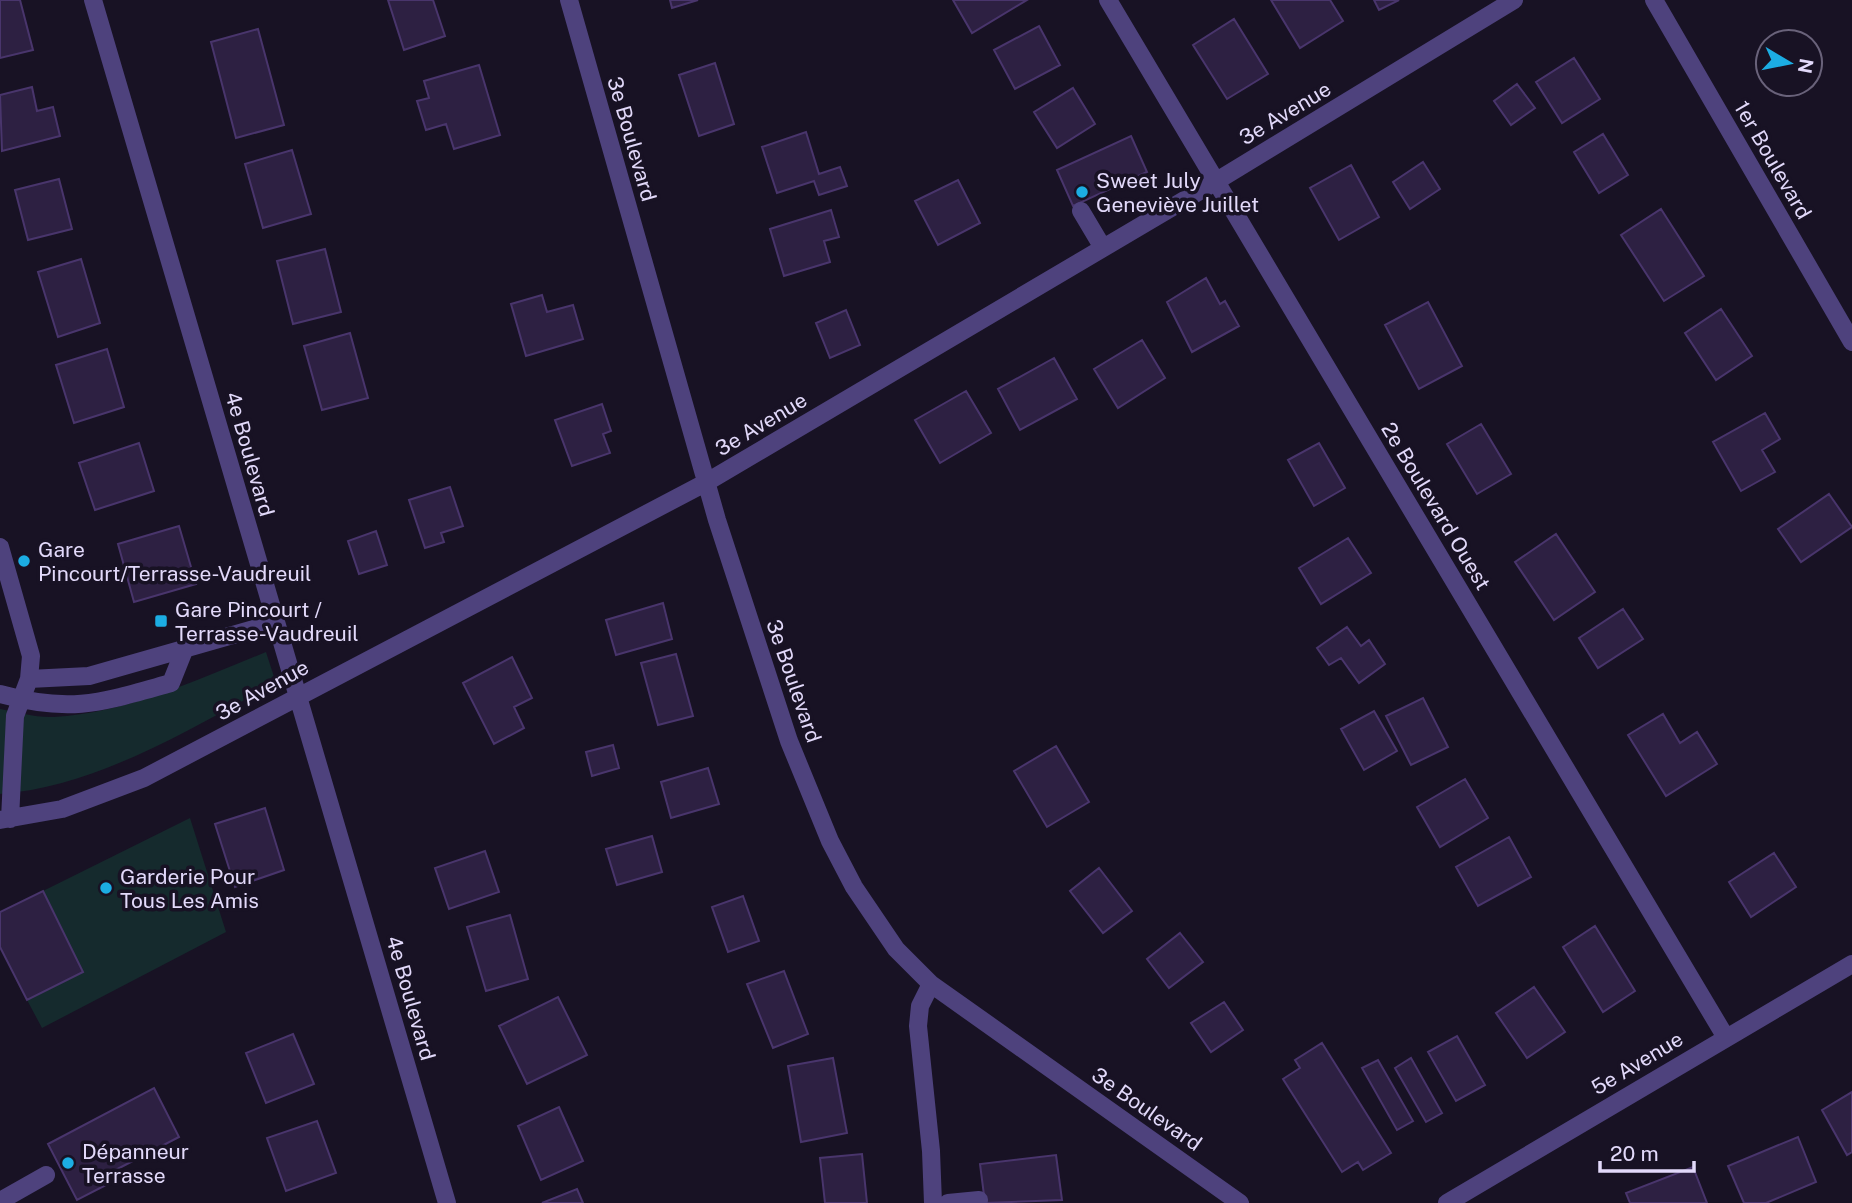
<svg xmlns="http://www.w3.org/2000/svg" width="1852" height="1203" viewBox="0 0 1852 1203" font-family="'Public Sans',sans-serif">
<style>
.green{fill:#152a2d}
.building{fill:#2d2042;stroke:#49356c;stroke-width:2}
.lines{fill:none;stroke-linecap:round;stroke-linejoin:round}
.minor{stroke:#4e427d;stroke-width:18}
.poi-dot{fill:#1cade3;stroke:#181224;stroke-width:2.5}
.labels{text-anchor:middle;dominant-baseline:central;stroke-width:7;stroke-linejoin:round;paint-order:stroke}
.street-label{font-size:21px;fill:#e2d9fa;stroke:#181224}
.poi-label{font-size:21px;fill:#e2d9fa;stroke:#181224;text-anchor:start}
</style>
<rect width="100%" height="100%" fill="#181224"/>
<path class="green" d="M266,652L276,683C189,729 99,786 0,794V709C17,712 36,718 54,717C127,713 199,679 266,652Z
M190,818L226,932L42,1028L27,1000L83,972L43,891Z"/>
<path class="building" d="M0,0H20L33,50L0,58Z
M388,0H433L445,36L404,50Z
M670,0H698L672,8Z
M953,0H1027L972,33Z
M1271,0H1330L1343,21L1300,48Z
M1374,0H1399L1379,10Z
M1234,19L1268,74L1227,99L1193,45Z
M1039,26L1060,65L1015,89L994,50Z
M258,29L284,125L236,138L211,42Z
M1574,58L1600,99L1562,123L1536,82Z
M715,63L734,124L699,136L679,75Z
M479,65L500,135L454,149L446,124L426,130L417,101L429,98L424,81Z
M1517,84L1535,108L1511,125L1494,101Z
M32,87L37,111L53,107L60,136L2,151L0,95Z
M1073,88L1095,124L1057,148L1034,112Z
M806,132L819,174L840,167L847,186L819,195L814,181L777,193L762,147Z
M1603,134L1628,175L1599,193L1574,152Z
M1131,136L1147,172L1073,206L1057,170Z
M292,150L311,214L263,228L245,164Z
M1423,162L1440,189L1410,209L1393,182Z
M1351,165L1379,217L1339,240L1310,188Z
M59,179L72,229L28,240L15,190Z
M958,180L980,223L938,245L915,201Z
M1661,209L1704,276L1664,301L1621,235Z
M831,210L839,237L824,241L830,262L784,276L770,229Z
M325,249L341,312L293,324L277,261Z
M81,259L100,323L58,337L38,272Z
M1206,278L1220,304L1225,301L1239,326L1192,352L1167,302Z
M542,295L547,312L573,305L583,339L526,356L511,304Z
M1428,302L1462,366L1419,389L1385,325Z
M1721,309L1752,356L1716,380L1685,333Z
M846,310L860,345L830,358L816,323Z
M350,333L368,398L322,410L304,346Z
M1142,340L1165,378L1118,408L1094,369Z
M107,349L124,407L74,423L56,365Z
M1054,358L1077,399L1020,430L998,389Z
M966,391L991,433L940,463L915,420Z
M602,404L611,431L603,434L610,453L572,466L555,420Z
M1765,413L1780,439L1762,450L1775,472L1741,491L1713,442Z
M1481,424L1511,474L1477,494L1447,444Z
M139,443L154,491L95,510L79,463Z
M1319,443L1345,488L1314,506L1288,460Z
M450,487L463,526L441,533L444,542L425,548L409,500Z
M1829,494L1852,527L1801,562L1778,529Z
M179,526L196,584L134,602L118,544Z
M376,531L387,565L359,574L348,541Z
M1556,534L1595,592L1554,620L1515,562Z
M1348,538L1371,573L1321,604L1299,568Z
M663,603L672,639L616,655L606,620Z
M1623,609L1643,639L1598,668L1579,638Z
M1347,627L1361,646L1369,640L1385,664L1359,683L1341,658L1329,665L1317,648Z
M676,654L693,716L658,725L641,663Z
M512,657L532,698L514,707L524,728L494,744L463,683Z
M1423,698L1448,747L1411,765L1386,716Z
M1374,711L1397,751L1364,770L1341,729Z
M1663,714L1680,743L1697,732L1717,764L1666,796L1628,735Z
M613,745L619,768L592,776L586,752Z
M1056,746L1089,802L1047,827L1014,771Z
M708,768L719,804L671,818L661,782Z
M1465,779L1488,818L1440,847L1417,807Z
M265,808L284,870L235,887L215,824Z
M652,836L662,872L617,885L606,849Z
M1509,837L1531,877L1478,906L1456,867Z
M485,851L499,892L449,909L435,868Z
M1774,853L1796,887L1751,917L1729,882Z
M1099,868L1132,911L1103,933L1070,891Z
M43,891L83,972L27,1000L0,947V912Z
M743,896L759,941L728,952L712,907Z
M510,915L528,979L486,991L467,927Z
M1595,926L1635,991L1603,1012L1563,947Z
M1180,933L1203,962L1169,988L1147,959Z
M784,971L808,1034L773,1048L747,984Z
M1534,987L1565,1032L1527,1058L1496,1013Z
M558,997L587,1055L527,1084L499,1026Z
M1224,1002L1243,1030L1211,1052L1191,1023Z
M293,1034L314,1084L266,1103L246,1053Z
M1457,1036L1485,1085L1456,1101L1428,1052Z
M1322,1043L1391,1153L1363,1170L1358,1162L1342,1172L1283,1079L1300,1068L1295,1060Z
M833,1058L847,1133L801,1142L788,1066Z
M1411,1058L1442,1113L1426,1122L1395,1068Z
M1378,1060L1413,1121L1397,1130L1362,1068Z
M154,1088L179,1137L102,1177L106,1185L77,1200L48,1144Z
M1852,1092V1152L1847,1155L1822,1110Z
M559,1107L583,1161L541,1180L518,1126Z
M317,1121L336,1173L286,1191L267,1138Z
M1798,1137L1816,1182L1766,1203H1744L1728,1166Z
M862,1154L867,1203H825L820,1158Z
M1056,1155L1062,1200L985,1203L980,1164Z
M1693,1167L1707,1203H1630L1626,1193Z
M577,1189L583,1203H542Z"/>
<g class="lines">
<path class="minor" d="M93,0L447,1203
M569,0L717,520L789,741L830,841L854,887L896,949L931,984L1240,1203
M1108,0L1725,1036
M1654,0L1852,342
M1081,211L1103,248
M0,547L31,656L29,679L15,716L10,819
M29,679L89,676L275,623
M0,694C72,714 103,702 171,683L185,648
M0,820L62,809L144,778L707,482L1215,182L1514,0
M931,984L920,1006L918,1026L931,1151L933,1203
M0,1201L46,1175
M948,1203L979,1200
M1447,1203L1852,964"/>
</g>
<g class="poi-dot">
<circle cx="1082" cy="192" r="7"/>
<circle cx="24" cy="561" r="7"/>
<rect x="154" y="614" width="14" height="14" rx="3.5"/>
<circle cx="106" cy="888" r="7"/>
<circle cx="68" cy="1163" r="7"/>
</g>
<g class="labels">
<g class="street-label">
<text transform="translate(1285 113) rotate(-31)">3e Avenue</text>
<text transform="translate(632 139) rotate(74)">3e Boulevard</text>
<text transform="translate(1773 160) rotate(60)">1er Boulevard</text>
<text transform="translate(761 424) rotate(-31)">3e Avenue</text>
<text transform="translate(250 454) rotate(74)">4e Boulevard</text>
<text transform="translate(1436 506) rotate(59)">2e Boulevard Ouest</text>
<text transform="translate(794 681) rotate(71)">3e Boulevard</text>
<text transform="translate(262 690) rotate(-29)">3e Avenue</text>
<text transform="translate(411 998) rotate(74)">4e Boulevard</text>
<text transform="translate(1637 1063) rotate(-31)">5e Avenue</text>
<text transform="translate(1147 1109) rotate(35)">3e Boulevard</text>
</g>
<g class="poi-label">
<text x="1096" y="180">Sweet July<tspan x="1096" dy="24">Geneviève Juillet</tspan></text>
<text x="38" y="549">Gare<tspan x="38" dy="24">Pincourt/Terrasse-Vaudreuil</tspan></text>
<text x="175" y="609">Gare Pincourt /<tspan x="175" dy="24">Terrasse-Vaudreuil</tspan></text>
<text x="120" y="876">Garderie Pour<tspan x="120" dy="24">Tous Les Amis</tspan></text>
<text x="82" y="1151">Dépanneur<tspan x="82" dy="24">Terrasse</tspan></text>
</g>
</g>
<g transform="translate(1789 63) rotate(100)"><circle r="33" fill="#181224" stroke="#69627a" stroke-width="2"/>
<path d="M0-5L12 26L0 18L-12 26Z" fill="#1cade3"/>
<text y="-10" font-size="19" font-weight="bold" text-anchor="middle" fill="#e2d9fa">N</text>
</g>
<path d="M1600 1161v10h94v-10" fill="none" stroke="#e2d9fa" stroke-width="3.5"/>
<text x="1610" y="1161" font-size="21" fill="#e2d9fa" stroke="#181224" stroke-width="5" paint-order="stroke">20 m</text>
</svg>
